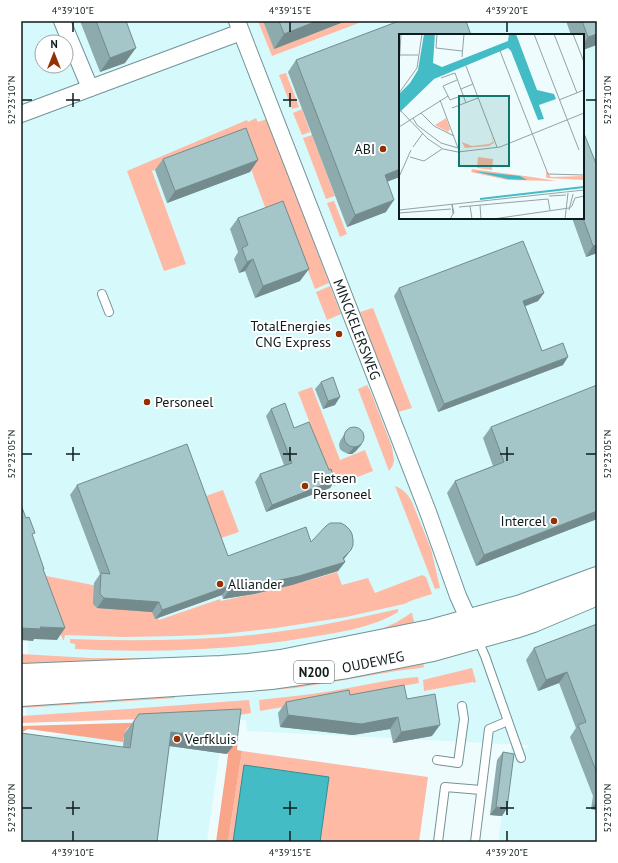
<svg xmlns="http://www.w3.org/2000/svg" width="618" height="863" viewBox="0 0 618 863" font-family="'PT Sans',sans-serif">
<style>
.built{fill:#d6f9fc;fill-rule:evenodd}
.green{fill:#febaa4}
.forest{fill:#f8a58a}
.water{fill:#43bcc6;stroke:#338c93}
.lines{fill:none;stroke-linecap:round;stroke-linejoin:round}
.lane-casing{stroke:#739396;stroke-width:10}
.street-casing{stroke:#739396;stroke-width:18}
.primary-casing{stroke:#739396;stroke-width:24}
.lane{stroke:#fff;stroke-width:8}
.street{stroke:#fff;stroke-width:16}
.primary{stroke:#fff;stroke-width:22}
.wall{fill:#8daaad}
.shaded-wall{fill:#738b8d}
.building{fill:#a4c6c9;stroke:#738b8d}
.ticks{fill:none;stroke:#0e1b1c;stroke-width:1.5}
.poi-dot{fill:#953002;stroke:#fff;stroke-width:1.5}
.labels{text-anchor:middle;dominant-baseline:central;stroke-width:4;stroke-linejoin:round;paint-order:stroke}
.shield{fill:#fff;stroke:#565f60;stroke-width:1}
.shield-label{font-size:13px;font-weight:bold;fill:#0e1b1c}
.poi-label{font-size:14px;fill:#0e1b1c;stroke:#fff;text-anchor:start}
.street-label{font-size:14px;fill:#0e1b1c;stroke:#fff}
.inset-river{fill:none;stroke:#43bcc6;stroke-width:2}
.inset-road{fill:none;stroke:#95a2a4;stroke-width:1}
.view{fill:#0f766e;fill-opacity:0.15;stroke:#0f766e;stroke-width:2}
.inset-edge{fill:none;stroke:#0e1b1c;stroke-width:2}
.neatline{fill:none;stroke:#0e1b1c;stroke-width:1.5}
.ticks-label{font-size:10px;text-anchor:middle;fill:#0e1b1c}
</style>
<rect width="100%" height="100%" fill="#effcfe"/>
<path class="built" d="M21,21H597V842H498L511,747L528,748L527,745L247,731L246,720L193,716L26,719L28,665V558L21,539ZM400,35H583V218H400ZM42,42H66V66H42Z
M224,722L207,842H21V738Z"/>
<path class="green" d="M258,21H263L274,48L346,21H364L272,56Z
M286,73L299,107L292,109L279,75Z
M302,109L310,132L302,135L293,113Z
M256,118L258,122L267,119L329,283L315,289L283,205L266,210L240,139L152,171L186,264L164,271L127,171L247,120L248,122Z
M312,135L335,196L326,199L303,138Z
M334,201L347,234L340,237L327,203Z
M330,286L341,314L327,320L316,292Z
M373,308L412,408L398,412L395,409L360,312Z
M367,385L370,390L392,447L394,460L393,465L389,471L358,389Z
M312,387L340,460L365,450L373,471L334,486L298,392Z
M395,486C403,489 408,494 412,502L431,549L440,588L435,589Z
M223,490L239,532L218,539L203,497Z
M337,572L342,585L368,578L375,593L422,575L426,577L432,594L413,600L404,604L346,617L276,628L223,634L176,636L124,637L65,635L64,640H63L36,574L103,587L155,610L159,620L220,599L221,601C260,593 299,584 337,572Z
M398,609V612C373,627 346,631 317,636C238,650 156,653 75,649V644L70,643V639C122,641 175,641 227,637C285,633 342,622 398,609Z
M411,613H412L416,630L252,658L32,664L21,663V654L90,658H162L233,655L266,652L293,648L379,630L397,622Z
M422,656L424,667L420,668L396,671L333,682L295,688L258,691V683Z
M472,668L476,682L474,683L473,682L424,691L423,680Z
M418,677L419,683L260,711L259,700C283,697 308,695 332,691C361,686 389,679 418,677Z
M174,693L175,698L21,708V700Z
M249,700L251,713L234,716L21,723V716L128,709Z
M242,751L428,777L419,842H320L329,777L244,765L233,842H228Z"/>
<path class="forest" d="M194,721L129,727C124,731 124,736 123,742L28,729L21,733V726Z
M230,737L238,738L237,750L242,751L228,842H216L227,763Z"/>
<path class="water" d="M244,765L329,777L320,842H233Z"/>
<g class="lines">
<defs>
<path id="lane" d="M102,294L109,312
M477,638L485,656L521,758
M437,760L458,763L464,719L462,706
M438,842L445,787L481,790
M475,842L489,729L508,721"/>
<g id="street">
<path d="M62,21L90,88"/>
<path id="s1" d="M237,21L428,512L458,596L473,629"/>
<path d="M21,114L241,32"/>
</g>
<g id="primary">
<path d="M21,675L221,667L249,665L281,661L430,631L521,606L597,578"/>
<path id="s2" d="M21,695L249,680L271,678L347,667L433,650L515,627L533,621L597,594"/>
</g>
</defs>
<use href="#lane" class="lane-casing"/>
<use href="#street" class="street-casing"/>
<use href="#primary" class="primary-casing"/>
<use href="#lane" class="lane"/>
<use href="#street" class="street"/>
<use href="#primary" class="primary"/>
</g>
<path class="wall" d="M80,21H126L125,63L100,72Z
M263,21H346L274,49Z
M566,21H597L583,50V35H571Z
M296,60L387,182L386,212L347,227L288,72Z
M163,159L250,172L167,203L155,170Z
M597,166V253L586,257L572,218H583Z
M238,218L300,281L255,298L245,271L239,273L234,259L238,252L230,229Z
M399,288L544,293L538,301L525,306L542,351L563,365L438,412L394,296Z
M321,382L335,405L323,409L315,389Z
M271,409L294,428L329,470L335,480L330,488L266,512L255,482L260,474L284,465L266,416Z
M491,427L597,519L476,566L447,493L455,481L493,466L483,438Z
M347,430L356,451L352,454H348L342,451L340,449L339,445L340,441Z
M77,485L228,556L311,542L344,560L345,562L338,571L292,585L254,594L223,599L222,595L155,619L152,612L97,608L93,604V601L94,583L100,574L70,495Z
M597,624V810L591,809L593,796L570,737L576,728L559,683L538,691L526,660L534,648Z
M350,695L407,699L432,736L393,743L390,729L353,735L280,727L278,713L286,702Z
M139,714L227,754L169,746L157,842L123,747L124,734Z
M503,752L507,808L502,816L490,815L497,760Z"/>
<path class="shaded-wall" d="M317,21H346L274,49L284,34Z
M597,34V45L583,50V45L588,37Z
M136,48L125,63L100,72L110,58Z
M258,160L250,172L167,203L175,191Z
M400,169V177L376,186L385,175Z
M394,200L386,212L347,227L355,215Z
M597,245V253L586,257L593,246Z
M253,259L245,271L239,273L247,262Z
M309,269L300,281L255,298L263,286Z
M544,293L538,301L518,309L523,301Z
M568,357L563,365L438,412L444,404Z
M340,397L335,405L323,409L328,401Z
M362,444L356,451L352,454H348L354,447Z
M335,480L330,488L266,512L272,505Z
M597,511V519L476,566L484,555Z
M351,550L341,563L345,562L338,571L292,585L254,594L223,599L230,589L343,558Z
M229,586L222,595L155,619L162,610Z
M104,598L159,602L152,612L97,608Z
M40,627L65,628L57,640L34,639L33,641L21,640V628Z
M567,672L559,683L538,691L546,680Z
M288,715L398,717L390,729L353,735L280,727Z
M440,725L432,736L393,743L401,732Z
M171,732L237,741L227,754L162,745Z
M597,801V810L591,809Z
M496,807L507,808L502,816L490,815Z"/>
<path class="building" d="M96,21H126L136,48L110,58Z
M279,21H317L284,34Z
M399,21H466L471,35H400V169L385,175L394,200L355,215L296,60Z
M582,21H597V34L588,37Z
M246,128L258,160L175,191L163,159Z
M583,131L597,166V245L593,246L583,218Z
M283,201L309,269L263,286L253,259L247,262L242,248L248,245L238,218Z
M523,241L544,293L523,301L542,351L563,343L568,357L444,404L399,288Z
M333,377L340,397L328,401L321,382Z
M597,385V511L484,555L455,481L504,462L491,427Z
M285,403L294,428L309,422L329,470L331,469L335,480L272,505L260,474L292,463L271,409Z
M344 437a10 10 0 1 1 20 0a10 10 0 1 1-20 0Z
M187,444L228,556L306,527L311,542L326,526L330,523H341L346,526L350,530L352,534L353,540V545L351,550L343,558L345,562L299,576L261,584L230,589L229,586L162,610L159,602L104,598L100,594V591L101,573L110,574L77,485Z
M21,505L26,518L29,517L35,533L32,534L44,569H43L65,628L40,627L41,629L21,628Z
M597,624V773L578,725L586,722L567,672L546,680L534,648Z
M404,685L407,699L435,694L440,725L401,732L398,717L361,724L288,715L286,702L349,690L350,695Z
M241,709L237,741L171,732L157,842H21V733L130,748L134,721L139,714Z
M503,752L514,754L507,808L496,807Z"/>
<path class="ticks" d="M73,22V32M290,22V32M507,22V32M73,93V107M290,93V107M22,100H32M66,100H80M283,100H297M586,100H596M73,447V461M290,447V461M507,447V461M22,454H32M66,454H80M283,454H297M500,454H514M586,454H596M73,801V815M290,801V815M507,801V815M22,808H32M66,808H80M283,808H297M500,808H514M586,808H596M73,831V841M290,831V841M507,831V841"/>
<g class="poi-dot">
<circle cx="383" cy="149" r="4"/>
<circle cx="339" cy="334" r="4"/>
<circle cx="147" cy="402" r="4"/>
<circle cx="305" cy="486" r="4"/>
<circle cx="554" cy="521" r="4"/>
<circle cx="220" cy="584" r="4"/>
<circle cx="177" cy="739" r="4"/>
</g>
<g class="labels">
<rect class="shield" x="294" y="661" width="40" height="22" rx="3"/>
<g class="shield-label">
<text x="314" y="672">N200</text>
</g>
<g class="poi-label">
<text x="375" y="149" text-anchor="end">ABI</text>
<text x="331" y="326" text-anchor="end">TotalEnergies<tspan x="331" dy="16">CNG Express</tspan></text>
<text x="155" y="402">Personeel</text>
<text x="313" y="478">Fietsen<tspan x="313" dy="16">Personeel</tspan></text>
<text x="546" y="521" text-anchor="end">Intercel</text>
<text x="228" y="584">Alliander</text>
<text x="185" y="739">Verfkluis</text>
</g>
<g class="street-label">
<text stroke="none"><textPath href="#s1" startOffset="331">MINCKELERSWEG</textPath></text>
<text stroke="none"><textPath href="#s2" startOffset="354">OUDEWEG</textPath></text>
</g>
</g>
<g transform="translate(399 34)">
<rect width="185" height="185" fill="#effcfe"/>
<path d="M47,84L51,95L49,98L36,91ZM92,101L95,109L90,112L66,114L63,108L73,112L90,110L94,108ZM79,123L94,125L93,136L78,134ZM73,135L133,143L158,147L109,146L72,138ZM147,137L152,143L185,142V146L147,144Z" fill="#febaa4"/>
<path d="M25,0H36L34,29L43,33L109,7L110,0H117L138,56L155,60L157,65L140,71L145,85L139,86L112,17L109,14L35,45L1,78L0,82V60L11,49L19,36ZM73,137L121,142L128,146L109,145Z" fill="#43bcc6"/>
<path class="inset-river" d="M81,165L185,153"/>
<path class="inset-road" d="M38,0L37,14L63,17M135,0L180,116M155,0L178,59M174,0L185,28M101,17L149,140L185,141M0,21H19M63,23L65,0M67,32L98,113M0,33L2,0M42,44L56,39L64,61M58,46L44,52L51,66L64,61L67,69M62,55L74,50M0,59L18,34L23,0M41,66L59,114M160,66L185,56M53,74L79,64M0,75L29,105L44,115L59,118L101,113L185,79M22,79L35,92L55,102M14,84L18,91L42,109L59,114M0,93L49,62M14,113L24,99M11,123L25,127L43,115M0,143L12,116M150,162L167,161M81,171L82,185M71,172L73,185M60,173L149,165L151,176M0,176L185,156M170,176L174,160M0,179L52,175M51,185L54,180L55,179L53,170L54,180M94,185L170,174L173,172L176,164L185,162M166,185L169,159"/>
<path class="view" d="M60,62H110V132H60Z"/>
<rect width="185" height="185" class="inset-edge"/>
</g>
<rect width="618" height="863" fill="none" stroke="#ffffff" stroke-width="44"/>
<g transform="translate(54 54)"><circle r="19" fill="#ffffff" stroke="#9fa4a4"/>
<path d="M0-3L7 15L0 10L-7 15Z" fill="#953002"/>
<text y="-6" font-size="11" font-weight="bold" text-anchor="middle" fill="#0e1b1c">N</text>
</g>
<rect x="22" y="22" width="574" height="819" class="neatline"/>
<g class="ticks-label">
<text x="73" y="14">4°39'10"E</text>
<text x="290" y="14">4°39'15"E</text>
<text x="507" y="14">4°39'20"E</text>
<text transform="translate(11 100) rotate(-90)" y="4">52°23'10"N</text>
<text transform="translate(607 100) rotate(-90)" y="4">52°23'10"N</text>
<text transform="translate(11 454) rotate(-90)" y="4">52°23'05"N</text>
<text transform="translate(607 454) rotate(-90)" y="4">52°23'05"N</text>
<text transform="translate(11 808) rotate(-90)" y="4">52°23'00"N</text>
<text transform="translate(607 808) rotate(-90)" y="4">52°23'00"N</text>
<text x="73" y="856">4°39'10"E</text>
<text x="290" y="856">4°39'15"E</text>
<text x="507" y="856">4°39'20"E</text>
</g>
</svg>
